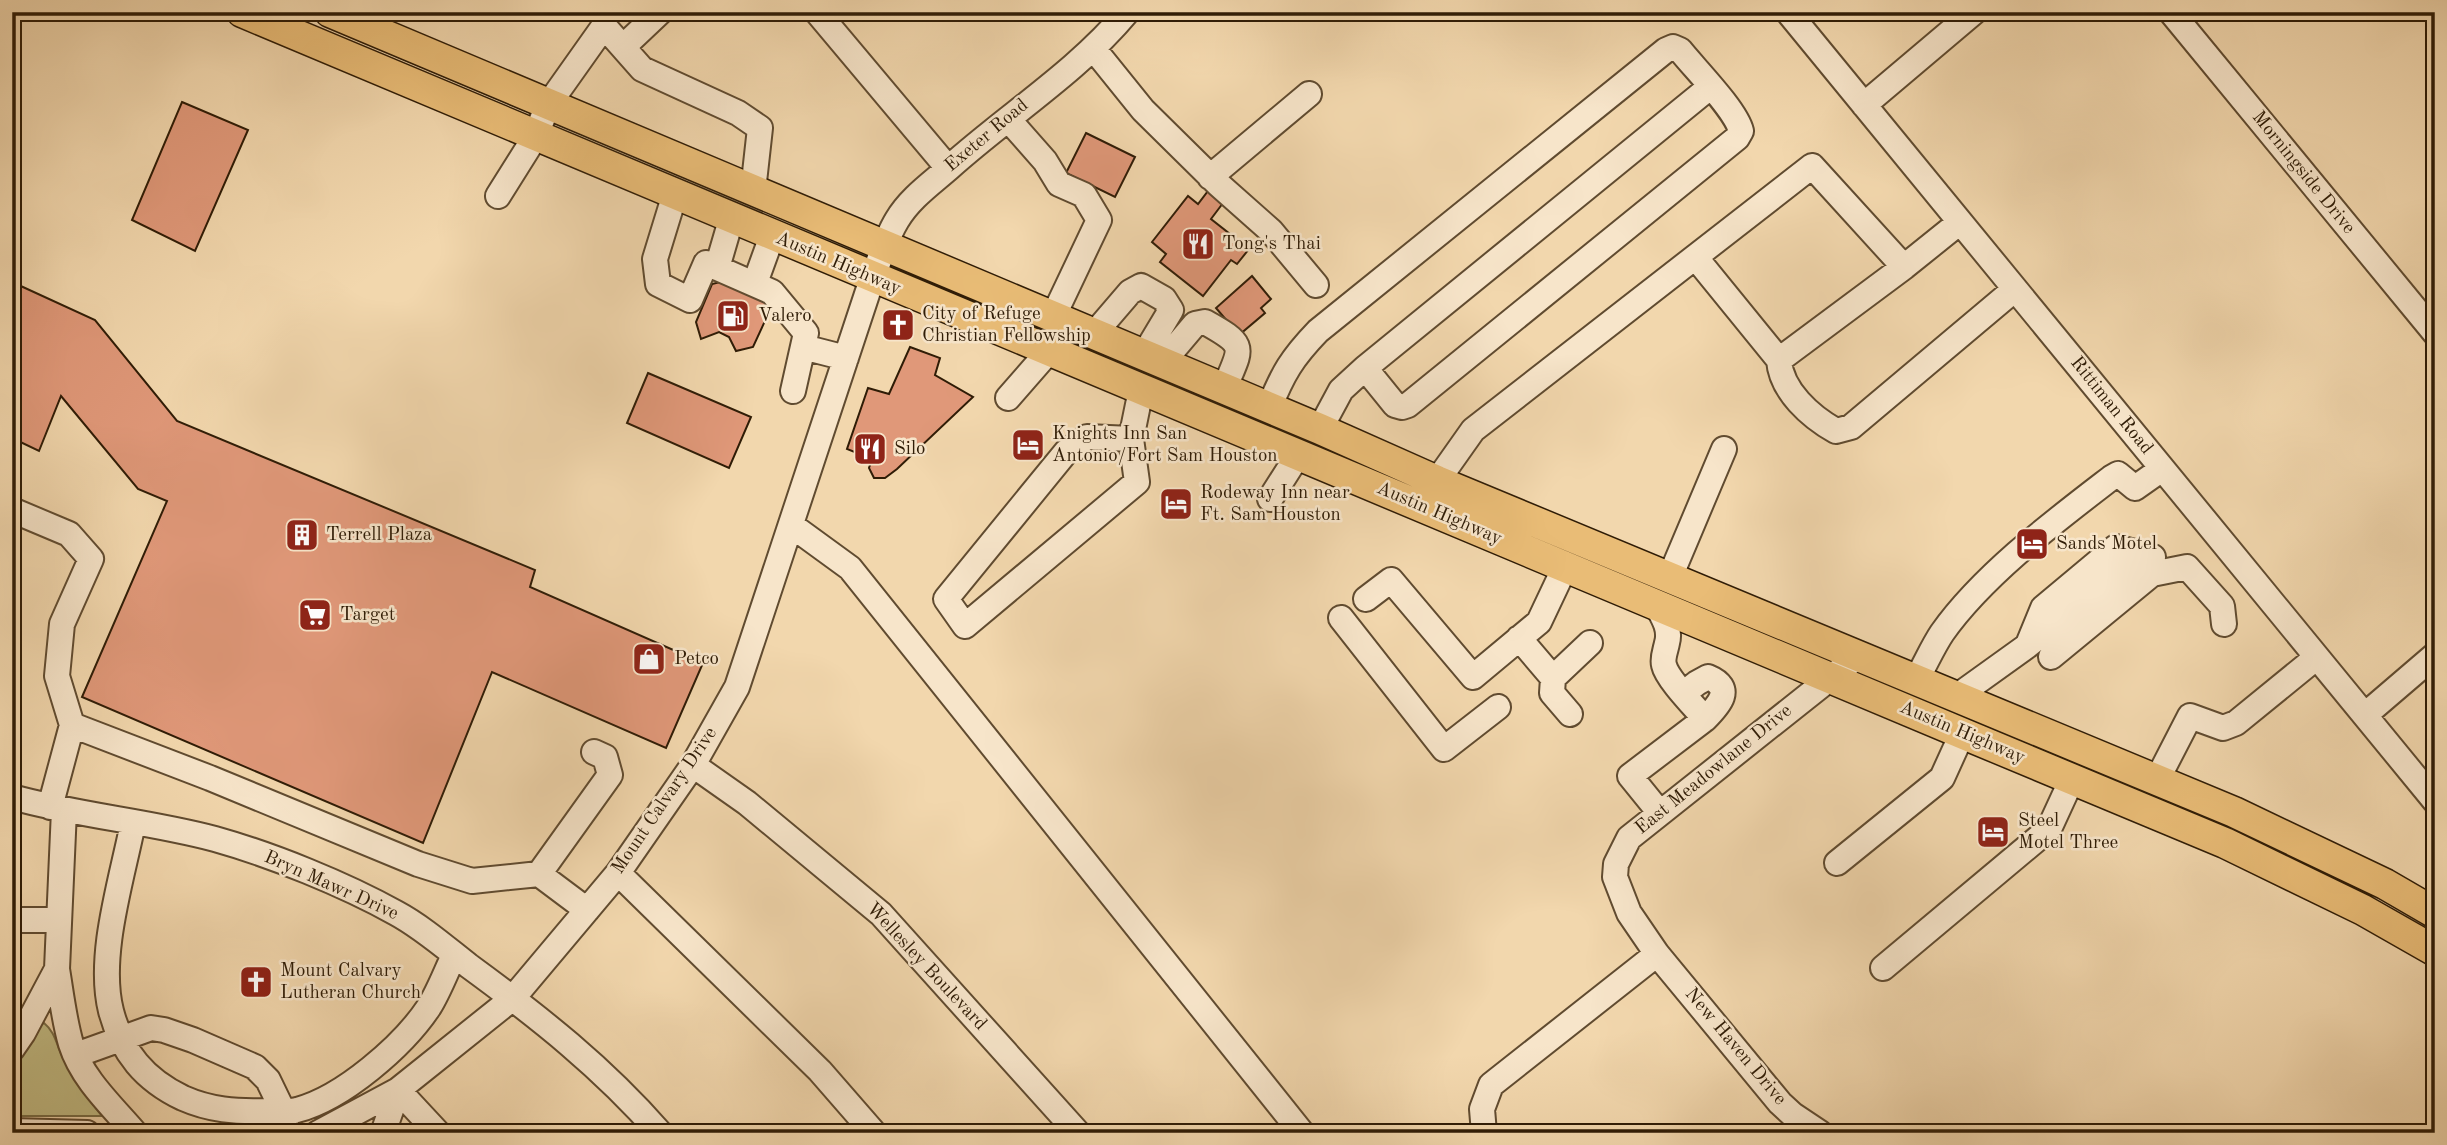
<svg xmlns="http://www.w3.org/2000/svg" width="2447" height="1145" viewBox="0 0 2447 1145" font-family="'Old Standard TT',serif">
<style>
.green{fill:#c2bc84;stroke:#786c45;stroke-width:2}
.building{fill:#e09879;stroke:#2f1c06;stroke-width:2}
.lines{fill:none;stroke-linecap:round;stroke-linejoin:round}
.minor-casing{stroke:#604b30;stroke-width:28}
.major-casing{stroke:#2f1c06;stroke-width:33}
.minor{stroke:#f7e5ca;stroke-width:24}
.major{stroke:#e9bc76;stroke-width:30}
.labels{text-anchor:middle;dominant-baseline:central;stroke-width:5;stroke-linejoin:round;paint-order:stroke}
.street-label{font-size:19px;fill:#2f1c06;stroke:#f7e5ca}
.poi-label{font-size:19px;fill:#2f1c06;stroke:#f7e5ca;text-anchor:start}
</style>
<rect width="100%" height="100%" fill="#f2d7ad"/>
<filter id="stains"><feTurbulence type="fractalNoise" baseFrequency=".00286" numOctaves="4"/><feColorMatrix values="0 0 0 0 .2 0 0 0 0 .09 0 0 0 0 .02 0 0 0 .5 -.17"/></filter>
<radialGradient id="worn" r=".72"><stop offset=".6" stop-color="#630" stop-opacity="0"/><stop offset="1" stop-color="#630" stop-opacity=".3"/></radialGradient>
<path class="green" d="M44,1023C55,1032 56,1043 62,1056C72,1078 87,1097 102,1116H12V1066L38,1027Z"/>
<path class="building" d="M182,102L248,130L195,251L132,220Z
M1086,133L1135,157L1115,197L1066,173Z
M1208,191L1223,203L1211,219L1249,249L1237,264L1231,260L1203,296L1160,262L1166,254L1152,242L1188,196L1198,204Z
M1252,276L1271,299L1261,308L1265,313L1239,335L1216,308Z
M724,281L763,294L770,310L753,347L736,351L729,337L719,332L701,339L696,322L712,284Z
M12,282L95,320L177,421L535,570L530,587L703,663L666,748L492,672L423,843L82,697L167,501L138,489L61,396L39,451L12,438Z
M910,347L940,358L935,375L973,397L897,469L885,478H874L869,468L872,459L847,449L868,388L889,394Z
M648,373L751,417L729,468L627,423Z"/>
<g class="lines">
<defs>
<path id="minor" d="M817,12L948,168
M1788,12L2435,801
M2171,12L2435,333
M623,47L660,12
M1093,48L1143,110L1218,184L1271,231L1316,285
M1864,105L1974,12
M1008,119L1045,161L1059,184L1084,195L1099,220L1053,317
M1210,177L1309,94
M498,196L535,137L548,105L604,26L642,69L738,113L760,128L753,191
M674,197L655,259L658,284L690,300L706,263L772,292L806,333L793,391
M1696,258L1779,360
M1904,267L1779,360C1781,391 1811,417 1836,431L1851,427L2015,289
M717,268L731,220
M755,283L772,236
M1094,334L1130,292L1141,286L1164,299L1171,310L1144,355
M803,347L846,358
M1162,363L1195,324L1205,322C1248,346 1242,346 1224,389
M1008,398L1049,351
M1269,408C1283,373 1292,358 1318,331L1666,50L1673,47L1680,50C1695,69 1736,110 1741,131L1737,138L1408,405L1402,407L1395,405L1365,368L1710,87
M1320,429L1341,390L1365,368
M1131,439L1087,437L1066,452L946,599L965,626L1137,482L1131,439L1141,390
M1437,481L1473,430L1812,166L1904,267L1960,222
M1270,499L1298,455
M12,510L69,534L91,559L62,624L57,676L72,725L210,778L418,864L472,881L539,874L587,910
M791,525L850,568L1302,1133
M1670,577L1724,449
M1366,599L1391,580L1473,677L1539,622L1565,567
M1657,606C1663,617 1671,629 1667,643C1666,649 1662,658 1664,665C1667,679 1695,707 1705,719L1630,776L1660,813
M1341,618L1444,749L1498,707
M1519,638L1553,678L1590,643
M2029,642L2043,608L2116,547L2153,557
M2051,657L2152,574L2187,567L2222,606L2224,624
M1553,678L1552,693L1570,714
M1916,680C1925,665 1932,648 1942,633C1983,575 2055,521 2111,478L2118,474L2135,488L2162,469
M1683,694L1697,683L1708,677C1735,688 1719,705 1705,719
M1956,697L2027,646L2141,554
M2365,715L2435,655
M693,765L747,803L881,914L1078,1133
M2157,780L2190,716L2223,728L2236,723L2317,657
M12,797C79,816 148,821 215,839C272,855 344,884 396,913C422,927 446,948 469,966C540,1018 602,1067 660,1133
M50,807L72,725
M133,823C122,879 97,956 111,1011C122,1053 145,1080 183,1098C210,1110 236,1112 265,1111C276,1111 287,1112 297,1110C343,1098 403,1046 429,1007C439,991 446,972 454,955
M1837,863L1942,778L1962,734
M618,873L820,1071L874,1133
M539,874L610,775L605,757L594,752
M12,920H59
M1883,968L2049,829L2072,779
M57,969C61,993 64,1020 71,1044C82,1079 112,1106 135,1133
M12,1049L23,1033L57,969L64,810
M76,1055L151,1028L164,1030L193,1040L255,1067L268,1080L283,1111L288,1133
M12,1131L87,1133
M318,1133L398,1090L513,998L618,873L693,765L737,687L872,279C880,259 886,238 897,220C910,198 932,183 950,167C1008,115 1077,72 1127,12
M383,1133L398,1090L438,1133
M1484,1133L1482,1109L1491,1085L1657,954
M1820,1133L1793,1115L1780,1103L1657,954L1629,913L1615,877L1616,864L1629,838L1858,656"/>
<path id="major" d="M242,12C902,294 1564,567 2225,843L2363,910L2435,951
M330,12L1320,429L1437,481L2234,812L2385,884L2435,913"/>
</defs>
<use href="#minor" class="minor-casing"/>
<use href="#major" class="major-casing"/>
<use href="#minor" class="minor"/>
<use href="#major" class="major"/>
</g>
<defs>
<symbol id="restaurant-square" viewBox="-11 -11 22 22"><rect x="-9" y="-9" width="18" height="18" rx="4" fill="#8f2418" stroke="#f7e5ca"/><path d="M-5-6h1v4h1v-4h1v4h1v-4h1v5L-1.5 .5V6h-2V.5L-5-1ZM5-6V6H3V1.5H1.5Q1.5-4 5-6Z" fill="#fff"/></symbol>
<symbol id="fuel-square" viewBox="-11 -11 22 22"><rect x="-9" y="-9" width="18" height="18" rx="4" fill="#8f2418" stroke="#f7e5ca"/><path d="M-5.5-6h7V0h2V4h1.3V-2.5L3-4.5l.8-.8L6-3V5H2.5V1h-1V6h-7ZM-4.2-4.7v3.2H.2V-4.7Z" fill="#fff"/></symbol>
<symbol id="church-square" viewBox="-11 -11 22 22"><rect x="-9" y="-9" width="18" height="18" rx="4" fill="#8f2418" stroke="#f7e5ca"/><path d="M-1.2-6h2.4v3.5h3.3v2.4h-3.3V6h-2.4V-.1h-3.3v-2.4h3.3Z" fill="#fff"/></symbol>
<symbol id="hotel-square" viewBox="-11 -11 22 22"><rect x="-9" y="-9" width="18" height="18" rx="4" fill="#8f2418" stroke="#f7e5ca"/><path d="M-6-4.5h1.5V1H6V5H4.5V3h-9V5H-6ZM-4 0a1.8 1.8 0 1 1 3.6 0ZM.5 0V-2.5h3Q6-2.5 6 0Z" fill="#fff"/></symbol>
<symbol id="building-square" viewBox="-11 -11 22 22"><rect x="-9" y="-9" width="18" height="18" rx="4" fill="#8f2418" stroke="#f7e5ca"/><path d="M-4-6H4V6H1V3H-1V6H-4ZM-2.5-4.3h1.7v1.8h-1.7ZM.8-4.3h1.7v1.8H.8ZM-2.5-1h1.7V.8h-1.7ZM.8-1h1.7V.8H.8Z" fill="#fff"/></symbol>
<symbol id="supermarket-square" viewBox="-11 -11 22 22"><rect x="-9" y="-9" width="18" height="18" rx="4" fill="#8f2418" stroke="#f7e5ca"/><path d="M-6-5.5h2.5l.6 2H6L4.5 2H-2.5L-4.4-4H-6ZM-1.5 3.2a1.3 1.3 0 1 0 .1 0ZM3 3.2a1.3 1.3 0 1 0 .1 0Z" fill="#fff"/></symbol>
<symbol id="shop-square" viewBox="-11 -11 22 22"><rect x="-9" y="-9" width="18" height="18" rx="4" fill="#8f2418" stroke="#f7e5ca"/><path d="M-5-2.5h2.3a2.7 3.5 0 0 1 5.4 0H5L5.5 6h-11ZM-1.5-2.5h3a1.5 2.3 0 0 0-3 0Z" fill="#fff"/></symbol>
</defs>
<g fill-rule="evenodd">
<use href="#restaurant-square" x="1179" y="225" width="38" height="38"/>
<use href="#fuel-square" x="714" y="297" width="38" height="38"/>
<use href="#church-square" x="879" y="306" width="38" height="38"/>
<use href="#hotel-square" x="1009" y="426" width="38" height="38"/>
<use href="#restaurant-square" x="851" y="430" width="38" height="38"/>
<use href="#hotel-square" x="1157" y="485" width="38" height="38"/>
<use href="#building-square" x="283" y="516" width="38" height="38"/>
<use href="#hotel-square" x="2013" y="525" width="38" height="38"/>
<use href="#supermarket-square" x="296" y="596" width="38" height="38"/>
<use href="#shop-square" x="630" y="640" width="38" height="38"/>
<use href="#hotel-square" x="1974" y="813" width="38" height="38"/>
<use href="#church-square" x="237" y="963" width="38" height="38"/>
</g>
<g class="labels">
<g class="street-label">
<text transform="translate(987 136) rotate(-40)">Exeter Road</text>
<text transform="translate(2303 173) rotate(51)">Morningside Drive</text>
<text transform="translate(838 264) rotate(23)">Austin Highway</text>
<text transform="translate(2111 406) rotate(51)">Rittiman Road</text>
<text transform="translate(1439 514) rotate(23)">Austin Highway</text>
<text transform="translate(1962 733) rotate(23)">Austin Highway</text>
<text transform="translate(1714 770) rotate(-39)">East Meadowlane Drive</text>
<text transform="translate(665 801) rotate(-56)">Mount Calvary Drive</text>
<text transform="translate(331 886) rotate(24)">Bryn Mawr Drive</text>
<text transform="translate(926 967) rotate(47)">Wellesley Boulevard</text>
<text transform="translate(1735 1047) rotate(50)">New Haven Drive</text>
</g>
<g class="poi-label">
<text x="1222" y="244">Tong's Thai</text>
<text x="922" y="314">City of Refuge<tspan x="922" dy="22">Christian Fellowship</tspan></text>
<text x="758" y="316">Valero</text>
<text x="1052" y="434">Knights Inn San<tspan x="1052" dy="22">Antonio/Fort Sam Houston</tspan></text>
<text x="894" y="449">Silo</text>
<text x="1200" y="493">Rodeway Inn near<tspan x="1200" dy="22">Ft. Sam Houston</tspan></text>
<text x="326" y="535">Terrell Plaza</text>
<text x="2056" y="544">Sands Motel</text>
<text x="340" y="615">Target</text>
<text x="674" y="659">Petco</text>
<text x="2018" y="821">Steel<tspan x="2018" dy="22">Motel Three</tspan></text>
<text x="280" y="971">Mount Calvary<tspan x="280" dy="22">Lutheran Church</tspan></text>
</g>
</g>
<rect width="2447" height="1145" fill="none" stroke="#f2d7ad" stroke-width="42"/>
<rect x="14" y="14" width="2419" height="1117" fill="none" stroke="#2f1c06" stroke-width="3.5"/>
<rect x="21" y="21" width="2405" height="1103" fill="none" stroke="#2f1c06" stroke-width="2"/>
<rect width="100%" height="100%" filter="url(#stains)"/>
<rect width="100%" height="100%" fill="url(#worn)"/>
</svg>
